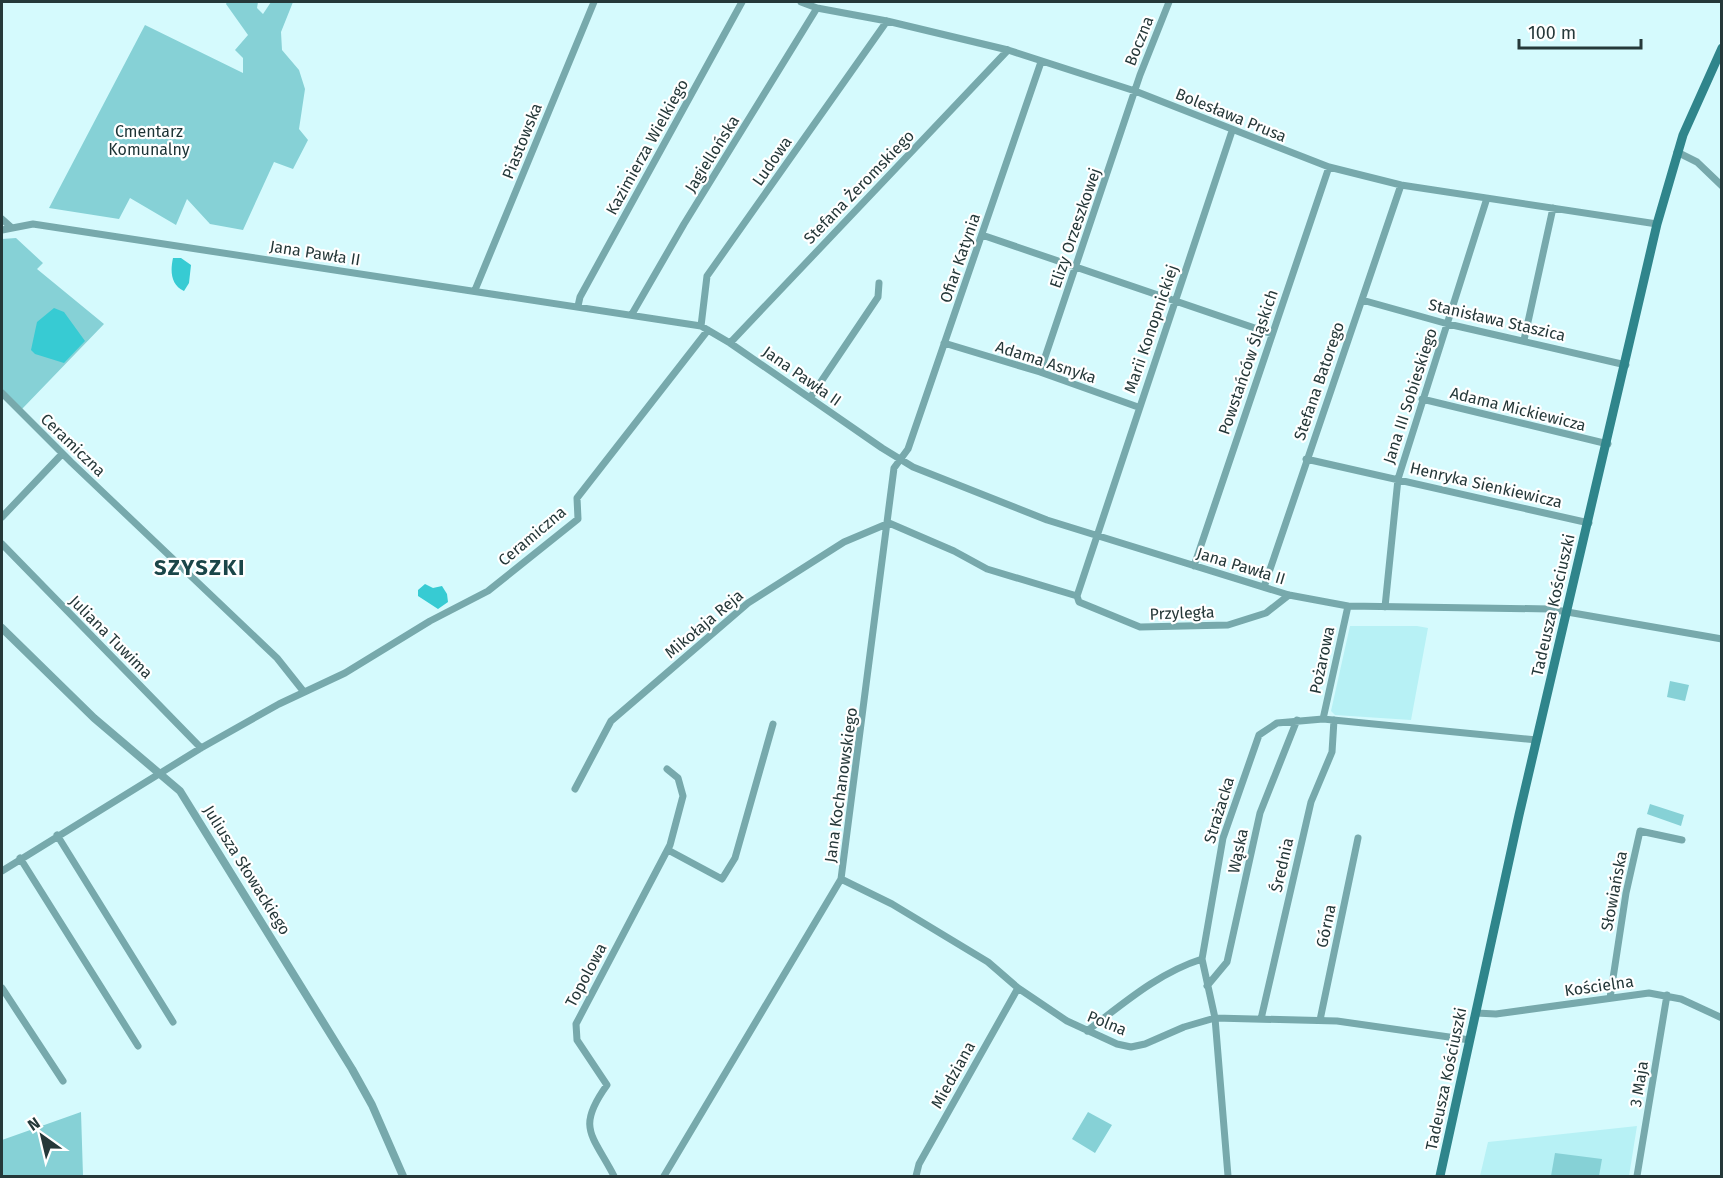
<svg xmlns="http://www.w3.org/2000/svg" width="1723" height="1178" viewBox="0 0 1723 1178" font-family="'Fira Sans',sans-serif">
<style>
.built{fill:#b7f1f5}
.green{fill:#86d1d6}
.water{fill:#37cbd3}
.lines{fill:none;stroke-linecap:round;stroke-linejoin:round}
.minor{stroke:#77a9ac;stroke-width:7}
.tertiary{stroke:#77a9ac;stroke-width:8}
.secondary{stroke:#2f858b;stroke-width:9}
.labels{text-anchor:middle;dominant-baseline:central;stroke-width:4.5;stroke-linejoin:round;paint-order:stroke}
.street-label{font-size:16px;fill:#253839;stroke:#fff}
.park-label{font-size:16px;fill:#1c3335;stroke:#fff}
.district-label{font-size:22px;font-weight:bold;letter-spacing:1.5px;fill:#1a4649;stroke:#fff}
</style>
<rect width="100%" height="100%" fill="#d5fafd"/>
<path class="built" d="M1350,626H1417L1428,628L1411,720L1335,715L1331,711Z
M1637,1126L1629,1176H1480L1488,1142Z"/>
<path class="green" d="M227,2H258L257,8L263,14L271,2H293L281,32L282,50L299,70L305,89L299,129L308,140L293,169L274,162L243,230L210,224L187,199L176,225L130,198L119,219L49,208L145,25L243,73V58L235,50L248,35L226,4Z
M16,238L43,263L37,269L104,324L22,409L2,389V239Z
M1670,681L1689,685L1685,701L1667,697Z
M1650,804L1684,815L1681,826L1647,814Z
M81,1112L83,1176H2V1140Z
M1088,1112L1112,1125L1095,1153L1072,1139Z
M1555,1153L1602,1159L1599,1176H1551Z"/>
<path class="water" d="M173,258H181L191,265L189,283L184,291C171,285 170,272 173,258Z
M54,308L64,312L85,341L64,363L35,354L31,350L37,322Z
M425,584L433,588L442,586L447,594L448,602L438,609L418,596V590Z"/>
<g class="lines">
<path class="minor" d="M801,2L817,8L887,21L1008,50L1135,91L1329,167L1401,185L1657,224
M1232,131L1077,596L1079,602L1140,627L1228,625L1266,613L1289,595
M1677,152L1697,162L1722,186
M2,219L11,227
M2,230L33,224L701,326L730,343L882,448L913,467L1047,520L1289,595L1348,606L1550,609L1722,639
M982,235L1272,334
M475,290L594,2
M1362,300L1448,324L1626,365
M578,306L580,297L742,2
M632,314L684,224L817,8
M701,326L707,276L887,21
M1524,340L1553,208
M730,343L1008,50
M944,343L1040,372L1138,407
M1040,372L1140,75L1169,2
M2,393L71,462L277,658L304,692
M810,398L878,297L879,283
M1422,399L1608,444
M1306,459L1589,523
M2,517L62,454
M2,544L201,748
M1194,566L1329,167
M1264,587L1401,185
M1385,607L1398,479L1487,198
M1323,719L1348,606
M575,789L611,721L748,603L844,542L889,523L954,551L987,569L1077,596
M57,835L173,1022
M668,850L722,879L735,858L773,724
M20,858L138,1046
M2,871L201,748L279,704L345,673L430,621L488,591L578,519L577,498L708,330
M841,879L892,904L988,962L1018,988L1067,1021L1117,1044L1131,1047L1145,1044L1184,1027L1215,1018L1337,1021L1470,1040
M1207,986L1227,962L1260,813L1297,720
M2,988L63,1081
M1610,998L1626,893L1640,831L1682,840
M1476,1013L1496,1014L1649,993L1681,999L1722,1018
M1261,1019L1311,802L1332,752L1334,720
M1320,1020L1358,838
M1087,1031C1124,1003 1158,973 1202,959
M614,1176C592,1134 576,1128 607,1085L577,1040L576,1024L670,845L683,796L678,778L667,769
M664,1176L841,879L894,468L908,449L1041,62
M916,1176L919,1164L1018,988
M1228,1176L1215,1018L1202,959L1223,838L1259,735L1277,723L1323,719L1537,740
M1637,1176L1667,995"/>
<path class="tertiary" d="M2,628L94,718L180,791L352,1069L372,1105L403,1176"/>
<path class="secondary" d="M1440,1176L1519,815L1657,224L1683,135L1722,48"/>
</g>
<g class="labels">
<g class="street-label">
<text transform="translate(1139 41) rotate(-68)">Boczna</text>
<text transform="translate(1231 115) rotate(22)">Bolesława Prusa</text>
<text transform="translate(522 141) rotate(-68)">Piastowska</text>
<text transform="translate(647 147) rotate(-61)">Kazimierza Wielkiego</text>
<text transform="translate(712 154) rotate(-58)">Jagiellońska</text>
<text transform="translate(772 161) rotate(-55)">Ludowa</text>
<text transform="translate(859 187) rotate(-46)">Stefana Żeromskiego</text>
<text transform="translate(1075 228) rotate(-71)">Elizy Orzeszkowej</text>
<text transform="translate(315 253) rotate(9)">Jana Pawła II</text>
<text transform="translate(960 258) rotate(-71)">Ofiar Katynia</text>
<text transform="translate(1497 320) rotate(13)">Stanisława Staszica</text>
<text transform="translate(1151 329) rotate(-71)">Marii Konopnickiej</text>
<text transform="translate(1046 362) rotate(18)">Adama Asnyka</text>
<text transform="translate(1248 362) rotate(-71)">Powstańców Śląskich</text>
<text transform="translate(802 376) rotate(35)">Jana Pawła II</text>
<text transform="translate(1319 381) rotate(-71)">Stefana Batorego</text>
<text transform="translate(1410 396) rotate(-72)">Jana III Sobieskiego</text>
<text transform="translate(1518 409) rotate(14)">Adama Mickiewicza</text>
<text transform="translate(73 445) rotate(44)">Ceramiczna</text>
<text transform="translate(1486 485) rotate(13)">Henryka Sienkiewicza</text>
<text transform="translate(532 536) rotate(-40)">Ceramiczna</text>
<text transform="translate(1241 566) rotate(17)">Jana Pawła II</text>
<text transform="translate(1553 605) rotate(-77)">Tadeusza Kościuszki</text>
<text transform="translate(1182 613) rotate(-2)">Przyległa</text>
<text transform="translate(704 624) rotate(-40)">Mikołaja Reja</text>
<text transform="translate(111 637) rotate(45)">Juliana Tuwima</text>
<text transform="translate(1322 660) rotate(-78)">Pożarowa</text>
<text transform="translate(841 785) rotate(-82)">Jana Kochanowskiego</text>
<text transform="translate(1219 810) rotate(-73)">Strażacka</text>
<text transform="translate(1238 851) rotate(-78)">Wąska</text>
<text transform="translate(1282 865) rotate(-77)">Średnia</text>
<text transform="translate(247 870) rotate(58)">Juliusza Słowackiego</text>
<text transform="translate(1614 891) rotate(-79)">Słowiańska</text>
<text transform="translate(1326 926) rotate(-78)">Górna</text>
<text transform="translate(586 975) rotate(-62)">Topolowa</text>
<text transform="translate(1599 986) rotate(-8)">Kościelna</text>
<text transform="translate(1107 1023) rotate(22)">Polna</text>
<text transform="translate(953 1075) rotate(-61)">Miedziana</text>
<text transform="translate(1446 1079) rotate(-78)">Tadeusza Kościuszki</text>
<text transform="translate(1639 1084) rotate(-81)">3 Maja</text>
</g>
<g class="park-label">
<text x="149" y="131">Cmentarz<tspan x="149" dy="18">Komunalny</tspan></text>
</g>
<g class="district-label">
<text x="200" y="567">SZYSZKI</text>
</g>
</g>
<rect width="1723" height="1178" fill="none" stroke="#253839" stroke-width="6"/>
<g transform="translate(42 1136) rotate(326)" stroke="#ffffff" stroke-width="4.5" paint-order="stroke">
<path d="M0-4.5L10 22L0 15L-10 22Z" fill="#253839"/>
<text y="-9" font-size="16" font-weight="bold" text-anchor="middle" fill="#253839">N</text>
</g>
<path d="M1519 39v9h122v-9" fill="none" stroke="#253839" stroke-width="3"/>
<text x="1528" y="39" font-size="18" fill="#253839" stroke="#ffffff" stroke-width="4.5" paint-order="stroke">100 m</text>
</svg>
